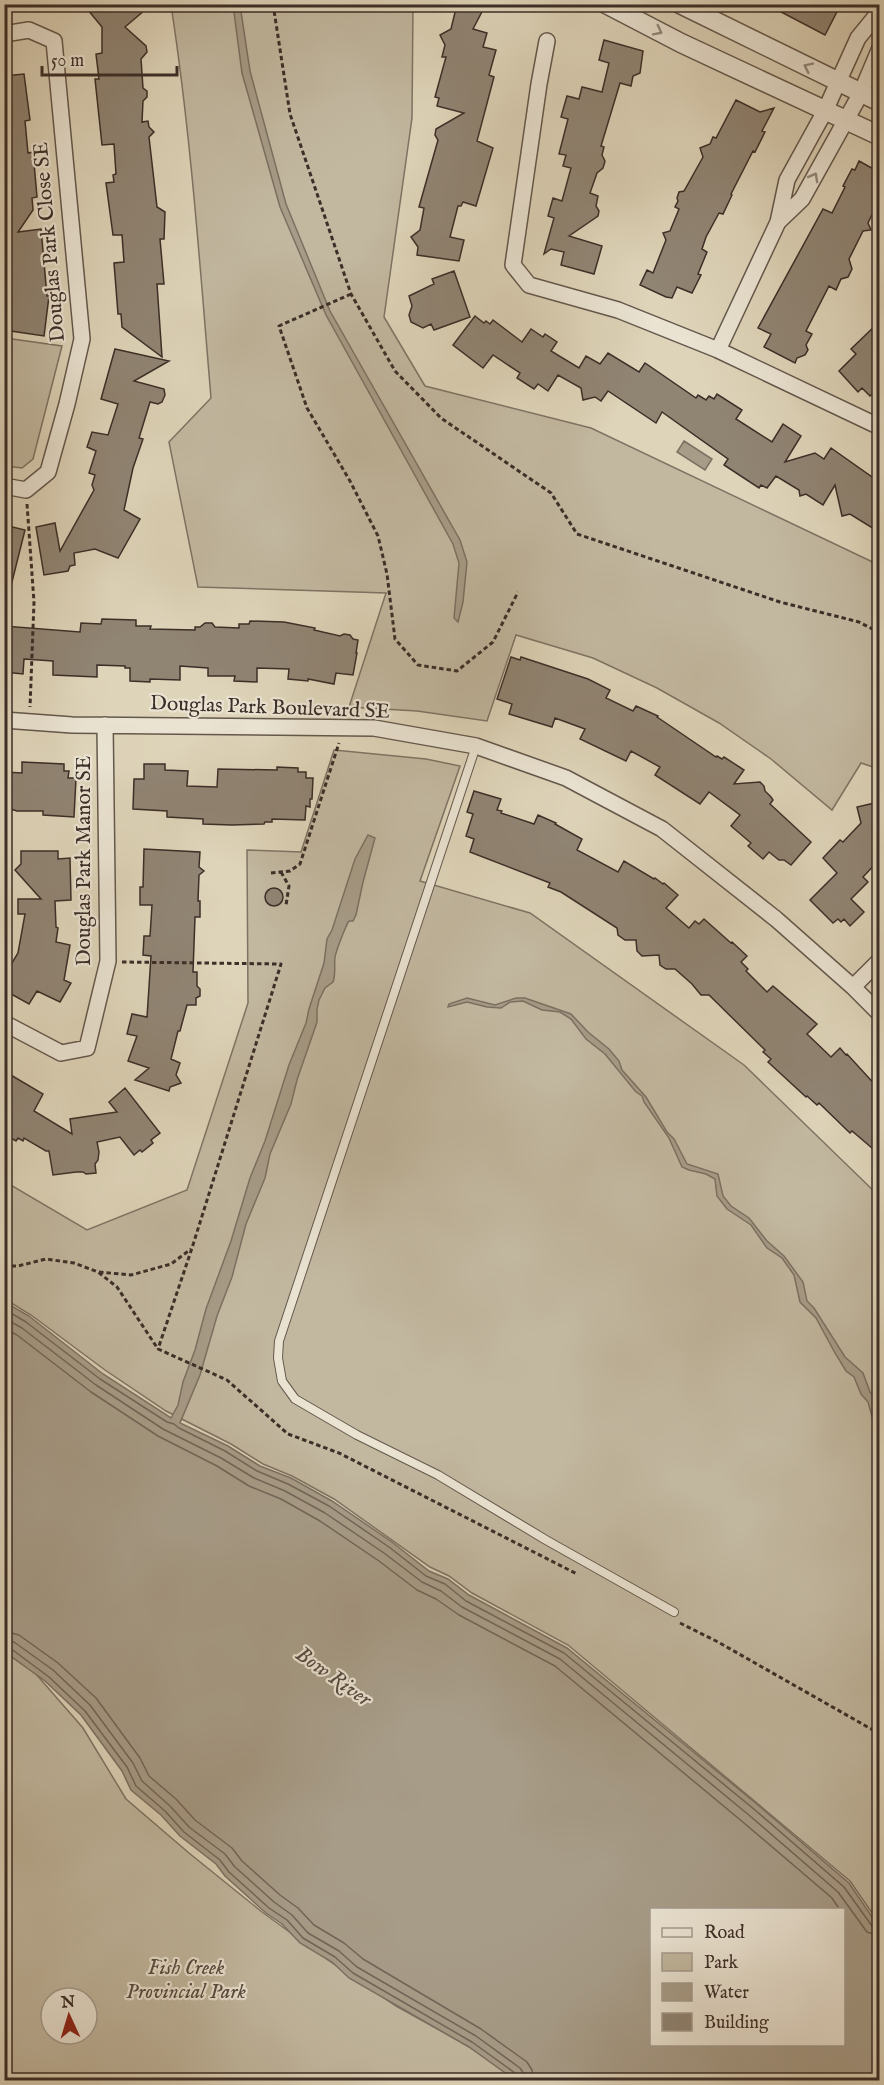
<svg xmlns="http://www.w3.org/2000/svg" width="884" height="2085" viewBox="0 0 884 2085" font-family="'IM FELL English',serif">
<style>
.green{fill:#c2b8a0;stroke:#7f7364;stroke-width:1.5;fill-rule:evenodd}
.water{fill:#a79c88;stroke:#7c7062;stroke-width:1.5;fill-rule:evenodd}
.lines{fill:none;stroke-linecap:round;stroke-linejoin:round}
.shore{stroke:#726558;stroke-width:1.5}
.building{fill:#908473;stroke:#3c2e28;stroke-width:1.5}
.service-casing{stroke:#64584c;stroke-width:10}
.minor-casing{stroke:#64584c;stroke-width:18}
.tertiary-casing{stroke:#64584c;stroke-width:21}
.path{stroke:#3c2e28;stroke-width:3;stroke-dasharray:4.5 3;stroke-linecap:butt}
.service{stroke:#eae3d2;stroke-width:8}
.minor{stroke:#eae3d2;stroke-width:15}
.tertiary{stroke:#eae3d2;stroke-width:18}
.oneway{stroke:#93887d}
.labels{text-anchor:middle;dominant-baseline:central;stroke-width:4.5;stroke-linejoin:round;paint-order:stroke}
.street-label{font-size:21px;fill:#3c2e28;stroke:#eae3d2}
.park-label{font-size:21px;font-style:italic;fill:#574a40;stroke:#eae3d2}
.water-label{font-size:22px;font-style:italic;fill:#574a40;stroke:#eae3d2}
</style>
<rect width="100%" height="100%" fill="#ded4b9"/>
<filter id="stains"><feTurbulence type="fractalNoise" baseFrequency=".00333" numOctaves="4"/><feColorMatrix values="0 0 0 0 .2 0 0 0 0 .09 0 0 0 0 .02 0 0 0 .5 -.17"/></filter>
<radialGradient id="worn" r=".72"><stop offset=".6" stop-color="#630" stop-opacity="0"/><stop offset="1" stop-color="#630" stop-opacity=".3"/></radialGradient>
<path class="green" d="M171,5H413L412,118L384,317L425,386L591,428L879,565V769L861,763L832,810L771,759L719,723L657,688L593,658L516,635L487,721L417,711L349,707L386,593L198,587L169,442L211,398C200,267 191,135 171,5Z
M5,338L62,346L33,459L22,468L5,466Z
M334,750L426,759L460,766L420,881L530,913L744,1065L879,1196V1923L850,1881L568,1645L472,1593L449,1576L430,1567L334,1499L292,1476L263,1464L231,1444L166,1411L105,1370L31,1315L5,1299L4,1181L87,1230L187,1190L248,1003L247,850L301,852Z
M5,1649L29,1666L83,1728L126,1799L189,1853L262,1912L328,1960L396,2006L468,2046L519,2080H5ZM51,1998H87V2034H51Z"/>
<path class="water" d="M233,5H240L250,71L286,204L330,311L460,540L467,562L463,602L458,622L454,618L459,563L453,544L326,315L280,207L242,73Z
M684,441L712,459L705,470L677,452Z
M368,835L375,838L363,882L356,915L353,921H349C346,925 336,951 335,957C334,966 336,974 333,982L325,988L319,1000L317,1009V1022L297,1080L291,1104L270,1154L265,1178L246,1224L232,1277L217,1316L200,1375L180,1423L228,1446L260,1466L291,1478L332,1501L392,1542L429,1571L448,1579L469,1595L567,1648L758,1805L849,1883L879,1927V2080H515L469,2047L349,1978L332,1962L300,1943L282,1924L266,1913L225,1876L216,1864L180,1836L161,1815L131,1790L122,1771L81,1715L45,1681L5,1652V1302L29,1316L103,1374L171,1418L178,1405L183,1382L195,1350L206,1309L231,1241L250,1178L265,1141L289,1065L306,1023L309,1009L324,963L327,939L332,930L355,859ZM652,1910H844V2044H652Z
M467,998L495,1005L516,998H525L571,1014L588,1032L609,1049L619,1061L622,1070L646,1097L667,1132L674,1139L687,1164L718,1174L723,1196L731,1206L749,1218L767,1241L784,1256L803,1282L807,1301L814,1308L845,1357L863,1373L870,1392L879,1403V1442L868,1402L861,1394L854,1377L846,1371L835,1353L816,1318L800,1302L794,1275L782,1258L767,1248L751,1225L727,1209L717,1196L715,1179L706,1174L689,1170L682,1167L669,1138L644,1102L642,1096L636,1092L605,1054L586,1039L571,1019L560,1012L542,1010L523,1001L510,1002L501,1008L487,1007L467,1002L448,1007L449,1004Z"/>
<g class="lines">
<path class="shore" d="M4,1309L26,1322L100,1379L167,1422L174,1424L179,1428L225,1451L257,1471L288,1484L329,1506L389,1547L426,1576L445,1584L466,1601L564,1653L755,1810L844,1887L872,1926L880,1929
M4,1318L22,1328L96,1385L163,1429L221,1458L254,1478L285,1491L325,1513L384,1553L422,1582L441,1591L462,1607L560,1659L750,1816L838,1892L867,1932L880,1936
M4,1328L17,1335L91,1392L158,1436L217,1466L249,1486L281,1499L320,1521L379,1561L417,1590L436,1599L459,1615L555,1666L744,1823L832,1898L840,1910
M4,1631L19,1635L58,1663L96,1698L140,1758L149,1776L176,1799L195,1820L232,1848L242,1861L280,1895L298,1908L314,1925L344,1943L363,1959L481,2029L527,2062L532,2070L534,2080
M4,1640L14,1642L53,1670L90,1705L133,1763L142,1781L170,1806L189,1827L225,1854L235,1867L274,1902L292,1915L308,1933L339,1951L357,1967L476,2036L520,2068L524,2074L525,2080
M4,1647L10,1648L49,1677L85,1711L127,1767L136,1786L165,1811L184,1832L220,1860L229,1872L269,1908L287,1920L303,1938L335,1957L353,1973L472,2042L515,2073L517,2080"/>
</g>
<path class="building" d="M83,4H152L125,27L146,46L147,52L141,59L143,88L147,91V97L143,101L142,122L148,121L149,127L154,132L149,137L157,207L165,212L164,239H160L164,284H157L162,357L122,327L121,314H118L114,263L124,262L122,235H113L106,183L114,182L113,175L116,174L114,144L102,145L95,79H99L96,54L102,53V27Z
M457,4H486L473,29L487,33L483,47L496,50L489,75L494,77L477,141L493,148L476,206L463,202L461,206H458L450,237L464,240L459,261L417,255L418,247L411,237L420,230L424,208L419,207L438,140L435,135L436,129L464,113L437,106L439,98L435,97L446,57H442L445,45L440,35L451,29Z
M766,4H841L825,35Z
M604,40L643,51L640,73L633,76L631,86L620,83L601,146L604,147L602,155L605,161L603,168L597,173L590,193L598,196L596,206L599,211L598,216L569,236L602,246L594,274L561,265L564,252L551,249L544,254L554,218L548,216L553,198L562,201L571,168L563,166L566,155L559,154L568,119L561,117L567,96L579,99L582,87L602,92L609,63L599,60Z
M24,74L30,120L25,121L28,153L33,152L37,197L32,198L33,210L18,232L41,229L47,296H49L44,336L4,330V309L7,292H4V76Z
M736,100L760,112L774,108L762,131L765,132L755,152L753,151L731,194L732,195L723,214L719,213L706,237L702,249L707,252L698,274L701,275L692,293L677,287L672,298L666,297L640,285L647,270L653,273L666,240L663,233L670,231L679,209L675,207L678,201L677,198L679,192L684,191L703,157L700,148L710,144L713,137L716,138Z
M859,161L879,172V200L868,223L871,230L863,231L849,259L852,269L848,277L841,279L836,290L829,286L806,331L812,334L806,345L808,350L805,355L797,358L795,363L764,347L771,334L758,328L823,209L832,213L845,187L843,186L852,169L855,170Z
M454,271L470,317L434,330L431,324L423,328L411,322L409,315L412,306L409,296L434,284L432,279Z
M475,316L484,323L486,321L490,324L493,320L522,342L531,329L543,337L545,334L557,342L551,351L579,368L586,356L600,364L608,353L639,372L645,363L696,398L698,395L706,400L709,396L714,399L717,394L742,410L736,419L772,442L783,424L801,436L785,462L815,453L824,459L831,448L879,482V521L874,529L850,514L842,516L835,485L823,505L806,494L800,496L799,490L776,476L767,488L761,485L759,488L724,465L728,459L662,412L656,423L608,391L601,401L595,397L583,400L581,388L558,375L548,391L538,384L534,389L517,378L520,373L493,355L483,368L453,345Z
M879,322V387L870,396L862,388L858,392L839,371L856,354L851,349Z
M115,349L169,361L134,381L164,389L165,395L162,402L158,404L150,402L139,438L143,439L133,468L124,510L140,519L118,558L95,549L74,553L75,565L70,566L68,571L44,575L36,527L55,523L60,551L94,490L92,485L95,475L89,473L96,451L87,447L92,432L108,435L118,404L101,399Z
M4,525L25,530L10,590L4,589Z
M102,619L136,620V626H151L150,629L195,630V627H200L205,623H212L215,627L239,628V624H249L250,621L284,622L315,628L314,630L340,636L344,634L350,635L353,639L358,640L356,653H357L353,675L336,673L334,684L308,679V681L288,679L289,669L257,668V682L234,681L235,676H208V668L180,666V680L150,679V682L130,681V668H125V666L97,665V677L53,675V661L24,659L23,674L4,672V626L80,632L81,623L101,624Z
M511,657L520,660L521,657L588,679L610,690L606,698L633,711L636,706L658,716L657,717L716,757L717,756L722,759L724,757L744,770L734,784L760,782L764,786L765,791L771,797L773,800L770,804L811,842L791,865L784,860H779L769,852L763,859L748,846L751,843L731,826L740,815L709,792L700,804L655,775L660,767L631,751L626,761L580,739L585,729L555,718L552,727L509,714L512,704L497,699Z
M22,762L64,764V771H69L68,778H76L74,817L43,815V811H17L4,807V772L22,773Z
M144,764H165V770L188,771L187,786L217,787L218,769L277,770V767L298,768V772H306V778H313L312,799H310V807L306,806L305,820L272,819V822H265L264,824L232,825L203,824V819L167,817V811L133,809L134,779H144Z
M474,791L501,799L497,810L502,811L501,813L534,824L538,815L556,823L555,824L582,839L577,850L618,872L624,861L654,879L655,878L663,884L664,883L678,895L666,908L689,928L695,921L699,924L704,919L731,943L732,942L747,956L741,962L748,969L746,971L767,992L773,986L817,1024L807,1034L831,1057L840,1048L846,1055L847,1054L879,1089V1154L852,1131L850,1133L819,1103L817,1105L807,1096L806,1097L768,1062L771,1059L763,1052L765,1050L709,995H701L692,984L675,969H666L660,965L659,955L642,956L637,951L636,940H625L618,935L617,928L561,892L548,887L550,883L470,852L474,839L466,836L473,814L467,812Z
M879,802V860L863,877L868,882L851,899L864,912L850,926L844,919L841,922L838,919L833,923L810,900L837,873L823,858L840,840L843,842L861,823L857,807Z
M144,849L200,852L199,867L204,871L199,875L198,901H200V917H195L193,972H197V986L200,989V996L196,998V1005H187L180,1031H178L171,1059L180,1063L176,1075L181,1083L170,1087L169,1091L135,1080L149,1068L128,1061L137,1036L127,1034L132,1014L147,1017L151,956L143,955L144,936H150L152,905H140V887H143Z
M21,851H58V859L70,858L71,900L55,901L56,927L58,928L56,942L70,945L64,980L71,983L60,1002L37,991L29,1004L4,990V965L9,968L18,953L25,914H18V899H41L15,870L21,864Z
M265 897a9 9 0 1 1 18 0a9 9 0 1 1-18 0Z
M4,1071L43,1094L34,1111L72,1134L70,1119L117,1112L109,1102L125,1088L160,1133L151,1140L153,1143L142,1152L140,1150L134,1155L120,1137L97,1142L99,1152L98,1160L95,1164L96,1173L86,1174L83,1172H76L53,1175L49,1151H46L24,1138L23,1141L18,1138L16,1141L4,1134Z"/>
<g class="lines">
<defs>
<path id="service" d="M476,746L279,1341L278,1358L282,1381L295,1399L357,1435L438,1475L546,1540L674,1612"/>
<path id="minor" d="M4,34L29,30L54,41L82,339L67,404L48,472L26,490L4,486
M547,41L539,84L513,265L529,285L618,310L718,350L880,427
M778,222L802,199L861,93L880,48
M718,350L778,222L787,180L825,111L858,38L880,11
M4,720L72,725L374,728L476,746L566,778L662,829L776,919L853,987L880,1014
M853,987L880,960
M4,1023L61,1053L87,1048L108,961L105,725"/>
<path id="tertiary" d="M606,4L681,43L880,136
M680,4L880,102"/>
</defs>
<use href="#service" class="service-casing"/>
<use href="#minor" class="minor-casing"/>
<use href="#tertiary" class="tertiary-casing"/>
<path class="path" d="M273,4L290,114L351,294L395,371L441,418L551,493L577,534L780,602L859,622L880,633
M351,294L279,326L307,408L350,481L378,536L387,574L395,639L418,665L457,671L493,642L518,592
M27,504L34,602L30,707
M281,872L289,886L286,905
M271,873L290,871L300,864L339,743
M122,962L281,964L192,1248L158,1349
M4,1266H18L46,1259L74,1263L98,1272L117,1287L158,1349L227,1380L288,1434L339,1453L577,1574
M99,1272L131,1275L171,1264L191,1249
M680,1623L718,1642L880,1734"/>
<use href="#service" class="service"/>
<use href="#minor" class="minor"/>
<use href="#tertiary" class="tertiary"/>
</g>
<defs><path id="oneway-chevron" d="M-2-3.5L2.5 0L-2 3.5" fill="none" stroke-width="1.6" stroke-linecap="round" stroke-linejoin="round" transform="scale(1.5)"/></defs>
<g class="oneway">
<use href="#oneway-chevron" transform="translate(658 31) rotate(27)"/>
<use href="#oneway-chevron" transform="translate(808 67) rotate(-154)"/>
<use href="#oneway-chevron" transform="translate(814 177) rotate(-61)"/>
</g>
<g class="labels">
<g class="street-label">
<text transform="translate(50 242) rotate(-95)">Douglas Park Close SE</text>
<text transform="translate(270 708) rotate(2)">Douglas Park Boulevard SE</text>
<text transform="translate(84 861) rotate(-90)">Douglas Park Manor SE</text>
</g>
<g class="park-label">
<text x="186" y="1968">Fish Creek<tspan x="186" dy="24">Provincial Park</tspan></text>
</g>
<g class="water-label">
<text transform="translate(333 1677) rotate(35)">Bow River</text>
</g>
</g>
<rect width="884" height="2085" fill="none" stroke="#ded4b9" stroke-width="24"/>
<rect x="6" y="6" width="872" height="2073" fill="none" stroke="#3c2e28" stroke-width="3"/>
<rect x="12" y="12" width="860" height="2061" fill="none" stroke="#3c2e28" stroke-width="1.5"/>
<rect x="650" y="1908" width="195" height="138" fill="#eae3d2" stroke="#a49b8e" stroke-width="1.5"/>
<rect x="662" y="1928" width="30" height="9" fill="#eae3d2" stroke="#a49b8e" stroke-width="1.5"/>
<text x="704" y="1938" font-size="18" fill="#3c2e28">Road</text>
<rect x="662" y="1953" width="30" height="18" fill="#c2b8a0" stroke="#a49b8e" stroke-width="1.5"/>
<text x="704" y="1968" font-size="18" fill="#3c2e28">Park</text>
<rect x="662" y="1983" width="30" height="18" fill="#a79c88" stroke="#a49b8e" stroke-width="1.5"/>
<text x="704" y="1998" font-size="18" fill="#3c2e28">Water</text>
<rect x="662" y="2013" width="30" height="18" fill="#908473" stroke="#a49b8e" stroke-width="1.5"/>
<text x="704" y="2028" font-size="18" fill="#3c2e28">Building</text>
<g transform="translate(69 2016) rotate(356)"><circle r="28" fill="#eae3d2" stroke="#a49b8e" stroke-width="1.5"/>
<path d="M0-4.5L10 22L0 15L-10 22Z" fill="#8f2418"/>
<text y="-9" font-size="16" font-weight="bold" text-anchor="middle" fill="#3c2e28">N</text>
</g>
<path d="M42 66v9h135v-9" fill="none" stroke="#3c2e28" stroke-width="3"/>
<text x="51" y="66" font-size="18" fill="#3c2e28" stroke="#eae3d2" stroke-width="4.5" paint-order="stroke">50 m</text>
<rect width="100%" height="100%" filter="url(#stains)"/>
<rect width="100%" height="100%" fill="url(#worn)"/>
</svg>
